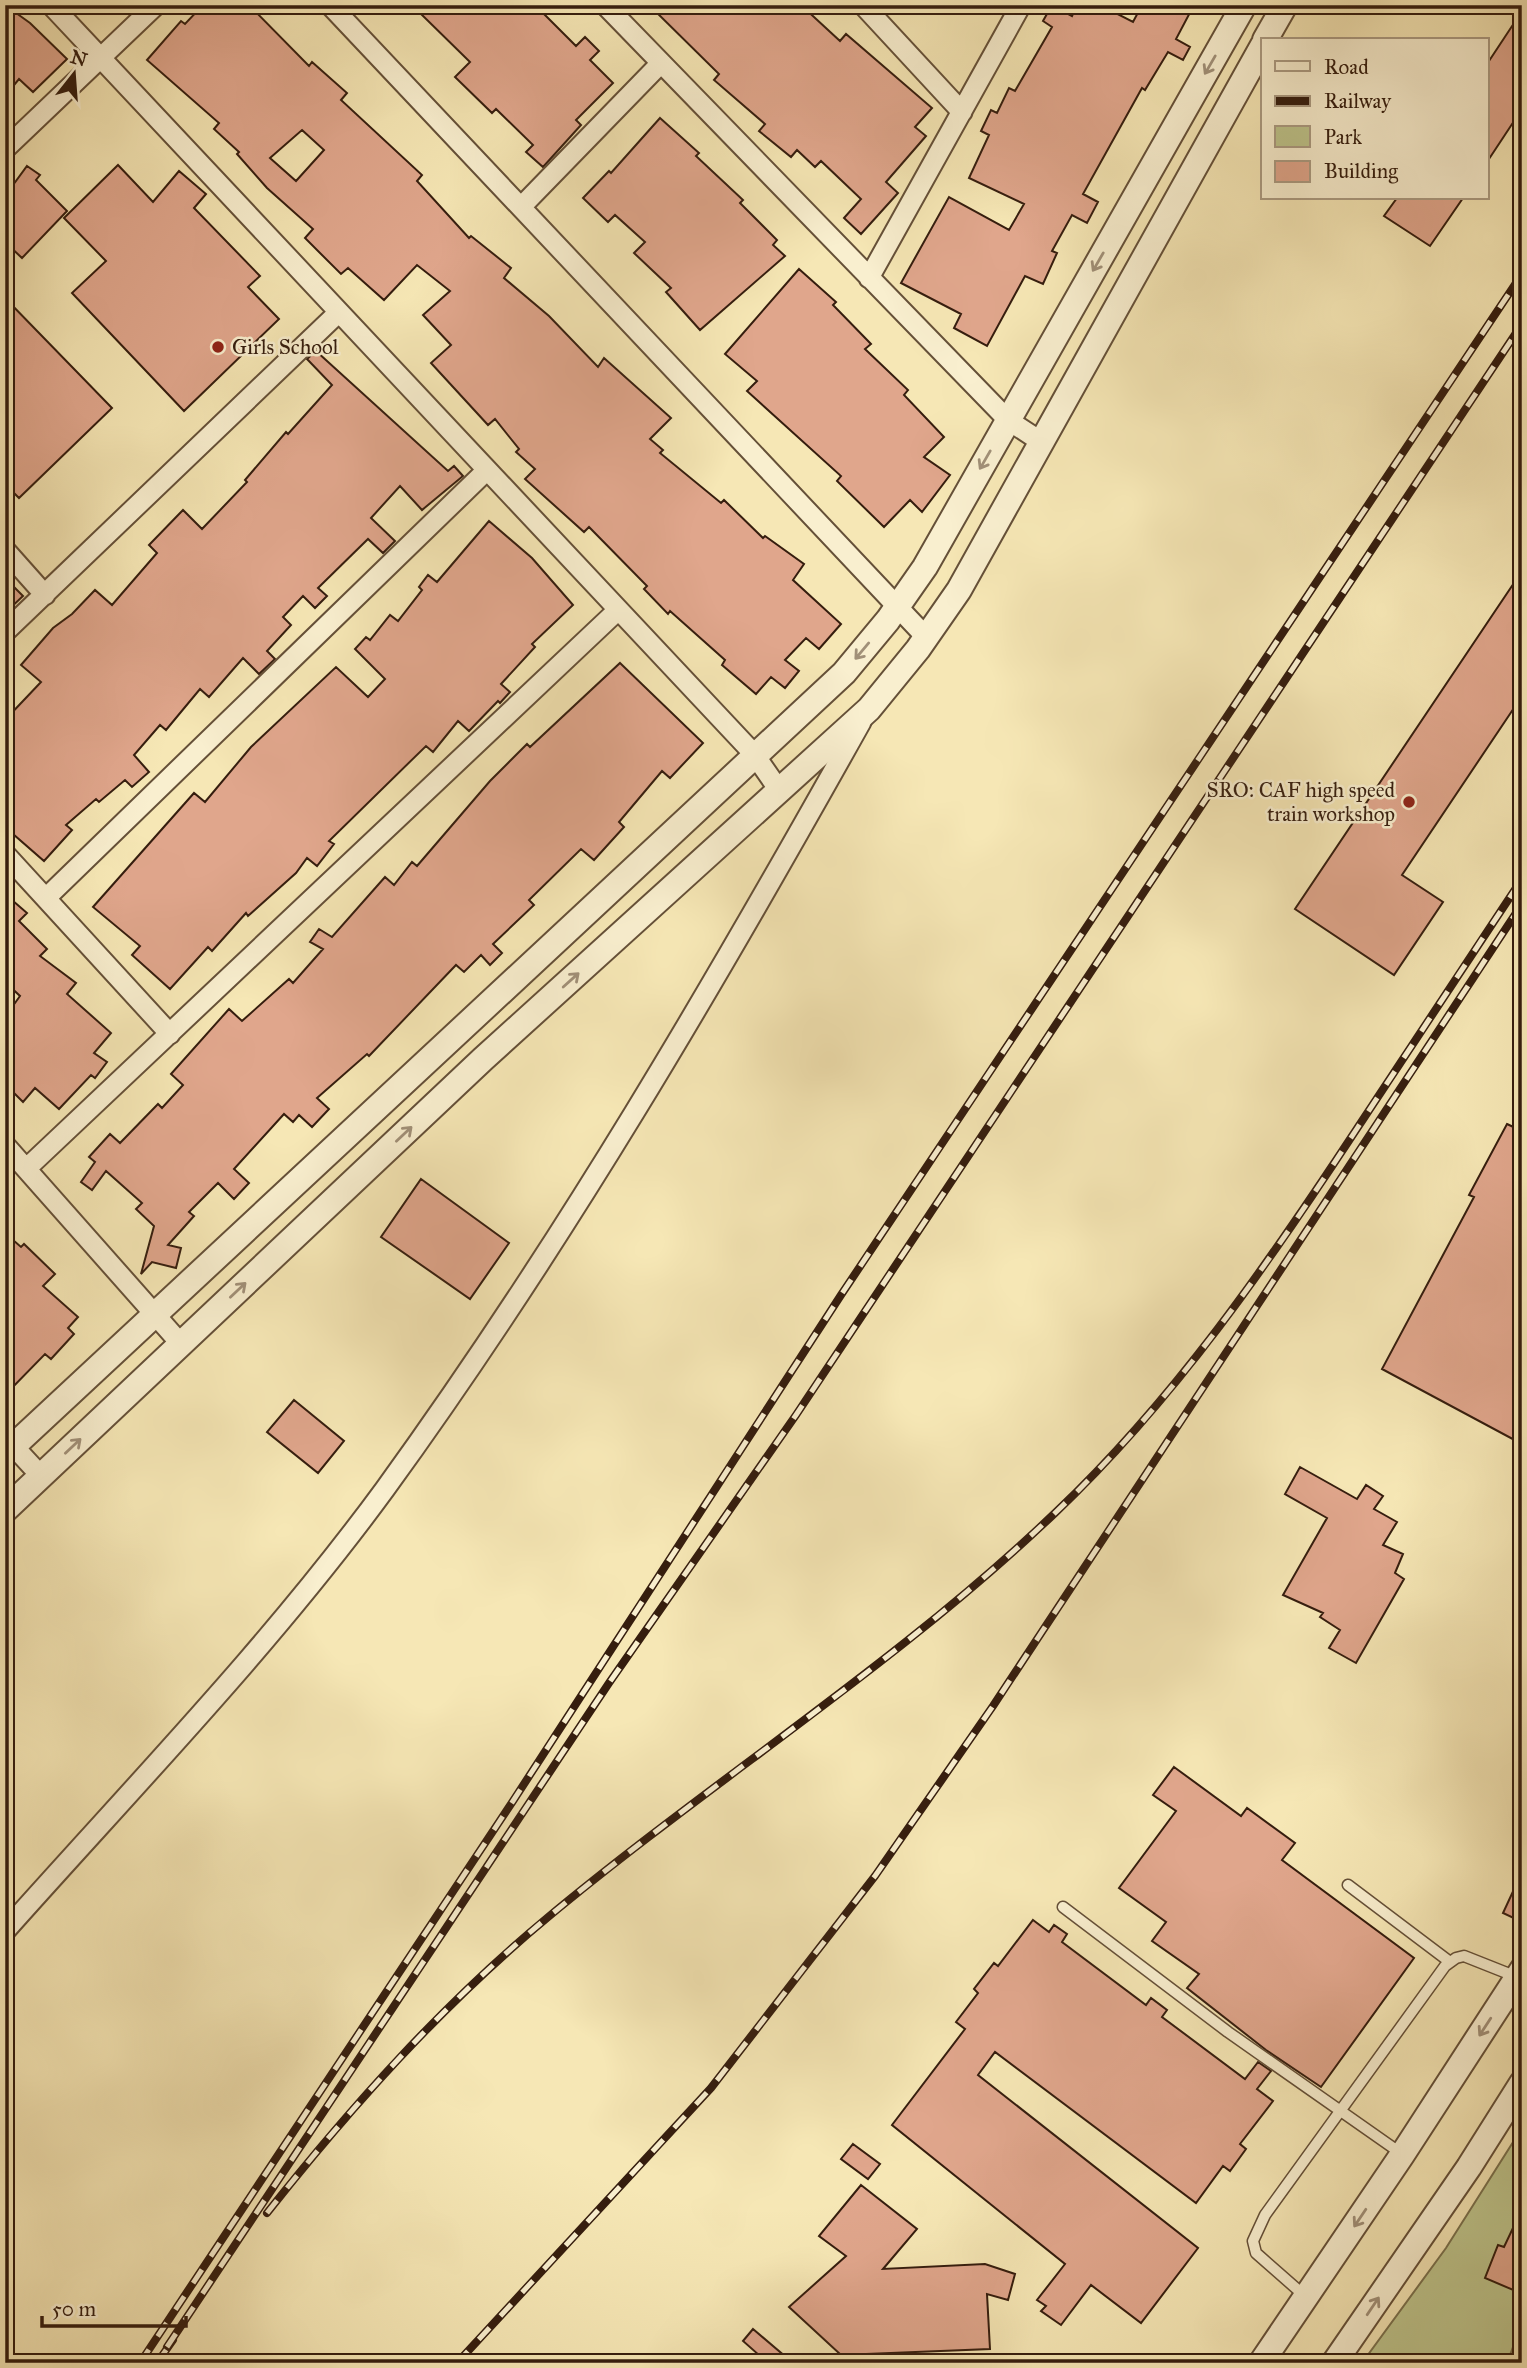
<svg xmlns="http://www.w3.org/2000/svg" width="1527" height="2368" viewBox="0 0 1527 2368" font-family="'IM FELL Great Primer',serif">
<style>
.green{fill:#bec58c;stroke:#7a714d;stroke-width:2}
.building{fill:#e0a68c;stroke:#351d0e;stroke-width:2;fill-rule:evenodd}
.lines{fill:none;stroke-linecap:round;stroke-linejoin:round}
.service-casing{stroke:#655038;stroke-width:13}
.minor-casing{stroke:#655038;stroke-width:23}
.tertiary-casing{stroke:#655038;stroke-width:28}
.service{stroke:#f9efcf;stroke-width:10}
.minor{stroke:#f9efcf;stroke-width:19}
.tertiary{stroke:#f9efcf;stroke-width:24}
.rail-casing{stroke:#351d0e;stroke-width:8}
.rail{stroke:#f9efcf;stroke-width:5;stroke-dasharray:16;stroke-linecap:butt}
.oneway{stroke:#a19078}
.poi-dot{fill:#8f2418;stroke:#f9efcf;stroke-width:2.5}
.labels{text-anchor:middle;dominant-baseline:central;stroke-width:5;stroke-linejoin:round;paint-order:stroke}
.poi-label{font-size:21px;fill:#351d0e;stroke:#f9efcf;text-anchor:start}
</style>
<rect width="100%" height="100%" fill="#f6e7b5"/>
<filter id="stains"><feTurbulence type="fractalNoise" baseFrequency=".00286" numOctaves="4"/><feColorMatrix values="0 0 0 0 .2 0 0 0 0 .09 0 0 0 0 .02 0 0 0 .5 -.17"/></filter>
<radialGradient id="worn" r=".72"><stop offset=".6" stop-color="#630" stop-opacity="0"/><stop offset="1" stop-color="#630" stop-opacity=".3"/></radialGradient>
<path class="green" d="M1522,2128V2323L1507,2363H1362L1446,2248Z"/>
<path class="building" d="M5,5L30,23L67,59L33,92L19,79L5,96Z
M203,5H249L309,66L312,62L347,93L341,100L422,175L417,181L469,238L471,236L511,268L504,278L549,316L598,367L604,358L671,418L650,439L663,450L660,453L721,503L724,500L763,538L765,536L804,564L793,580L841,624L819,649L806,638L785,660L799,671L785,688L771,677L756,694L722,665L725,660L670,611L668,614L644,589L647,586L589,527L584,532L525,479L535,469L516,452L519,449L495,419L488,425L431,363L451,345L423,315L450,291L417,265L384,300L348,268L341,274L305,238L313,229L267,188L237,154L239,152L214,129L219,123L147,60L181,21L185,24ZM302,130L324,150L296,181L270,158Z
M428,5H535L576,46L585,37L599,51L590,60L613,83L576,120L581,125L543,167L526,152L533,145L496,109L492,113L455,77L470,62L420,13Z
M649,5H801L840,41L846,34L932,108L915,127L926,136L886,182L898,193L861,234L844,218L861,199L821,161L815,167L797,150L791,157L759,131L765,124L714,80L719,74Z
M1052,5L1072,16L1077,5H1100L1133,22L1142,5H1194L1176,39L1190,47L1183,60L1168,52L1145,90L1142,88L1083,194L1098,202L1087,223L1072,215L1052,251L1057,253L1043,284L1025,276L987,346L954,328L961,314L901,283L949,197L1009,230L1024,204L969,178L989,135L981,131L991,110L997,113L1009,88L1015,91L1052,27L1043,21Z
M1522,11V109L1487,162V64Z
M660,118L699,153L696,156L743,200L740,203L777,240L773,245L785,256L700,330L666,292L671,288L634,253L645,242L615,215L608,222L583,198L609,171L611,173Z
M118,165L153,202L179,171L206,194L194,208L260,276L248,287L279,319L184,411L72,293L106,261L64,218Z
M27,166L40,175L36,180L67,211L22,258L5,242V196Z
M1397,198H1463L1430,246L1384,216Z
M799,269L836,302L833,305L871,344L865,349L908,390L904,395L944,437L924,457L950,475L922,512L910,500L884,527L837,481L841,476L747,391L757,381L725,354Z
M5,298L112,408L19,498L5,484Z
M316,351L448,471L454,466L463,476L422,510L400,486L371,518L395,541L383,553L368,539L318,588L327,596L315,608L303,596L283,617L291,625L267,651L275,659L259,674L243,658L209,697L200,689L166,730L160,725L134,755L149,772L132,787L125,780L99,802L96,799L66,825L72,830L44,861L5,827V720L41,682L21,665L53,628L72,614L95,590L112,605L157,553L149,545L183,510L202,529L247,482L245,480L286,432L288,434L332,385L307,359Z
M489,521L532,558L573,605L532,644L535,647L501,684L510,692L500,703L498,701L469,731L458,721L433,752L426,746L329,841L334,844L317,866L307,858L296,873L248,916L246,913L212,951L208,947L170,989L132,955L140,946L93,907L194,793L205,802L251,747L336,667L368,697L385,679L355,649L366,637L370,640L390,615L398,621L422,590L419,587L428,575L437,582Z
M1522,571V696L1402,875L1443,902L1394,975L1295,909Z
M5,578L23,596L5,613Z
M620,663L703,743L670,778L662,771L619,822L624,827L594,860L581,849L529,900L534,905L493,944L502,953L490,965L481,955L464,972L456,965L369,1056L367,1054L317,1098L329,1109L312,1127L299,1115L293,1122L284,1114L234,1169L249,1183L234,1199L218,1183L189,1212L194,1216L168,1245L181,1248L176,1268L152,1262L141,1274L154,1226L136,1209L142,1203L106,1171L92,1190L81,1182L95,1162L89,1157L110,1134L120,1143L158,1104L162,1108L183,1085L171,1074L229,1009L242,1021L289,979L293,983L323,949L310,942L319,929L332,937L385,877L394,885L412,862L417,866L490,781L527,744L530,747Z
M5,894L27,913L19,921L47,949L40,956L76,983L67,994L111,1033L94,1053L107,1062L95,1078L91,1075L59,1109L35,1088L23,1102L14,1093L5,1103V1017L20,996L5,982Z
M1507,1124L1522,1131V1444L1382,1369L1474,1197L1469,1195Z
M421,1179L509,1243L470,1299L381,1237Z
M5,1233L21,1247L24,1244L55,1274L43,1286L78,1317L68,1328L74,1334L51,1359L45,1354L5,1395Z
M294,1400L344,1441L318,1473L267,1432Z
M1300,1467L1357,1499L1366,1485L1383,1496L1374,1509L1397,1522L1383,1545L1403,1554L1395,1573L1404,1579L1356,1663L1329,1648L1340,1630L1320,1617L1323,1613L1283,1595L1327,1518L1285,1494Z
M1174,1767L1241,1816L1247,1808L1295,1843L1282,1860L1414,1958L1321,2087L1266,2050L1187,1988L1199,1974L1152,1941L1166,1922L1119,1888L1176,1811L1153,1795Z
M1522,1872V1922L1503,1913Z
M1033,1920L1049,1932L1054,1925L1067,1934L1062,1942L1146,2005L1151,1998L1167,2010L1162,2017L1245,2079L1258,2062L1271,2071L1257,2089L1273,2101L1240,2144L1246,2149L1230,2171L1223,2166L1196,2203L995,2052L978,2075L1198,2248L1141,2323L1091,2285L1061,2325L1041,2311L1046,2306L1037,2300L1065,2264L892,2125L965,2029L956,2022L978,1993L974,1989L994,1963L998,1966Z
M853,2144L880,2164L868,2179L841,2159Z
M861,2185L917,2229L883,2269L985,2264L1015,2274L1008,2300L987,2294L990,2349L841,2355L789,2307L846,2256L819,2236Z
M1522,2209V2282L1518,2292L1485,2278L1498,2245L1504,2247Z
M753,2329L793,2363H768L743,2341Z"/>
<g class="lines">
<defs>
<path id="service" d="M1348,1885L1450,1962
M1063,1907L1228,2032L1402,2154
M1306,2297L1256,2253L1253,2241L1265,2215L1445,1966L1456,1958L1464,1956L1517,1977"/>
<path id="minor" d="M51,5L754,754L779,790
M330,5L926,637
M605,5L1008,420L1040,441
M863,5L962,112
M5,149L156,5
M521,207L660,64
M869,278L1021,5
M5,550L45,595
M5,632L339,312
M5,854L170,1034
M46,898L487,470
M5,1145L181,1344
M27,1168L618,610
M5,1437L41,1476
M5,1931C134,1786 270,1646 385,1489C562,1245 714,985 861,722"/>
<path id="tertiary" d="M1265,40L1285,5
M5,1454L844,673L888,620L925,567L1244,5
M5,1510L483,1059L869,709L918,649L959,590L1263,45
M1261,2363L1402,2155L1522,1970
M1334,2363L1469,2167L1522,2083"/>
</defs>
<use href="#service" class="service-casing"/>
<use href="#minor" class="minor-casing"/>
<use href="#tertiary" class="tertiary-casing"/>
<use href="#service" class="service"/>
<use href="#minor" class="minor"/>
<use href="#tertiary" class="tertiary"/>
<defs>
<path id="rail" d="M267,2213C351,2107 442,2005 547,1918C714,1779 898,1663 1055,1513C1175,1399 1268,1264 1358,1127C1413,1044 1467,962 1522,879
M167,2347L609,1683L796,1415L1522,324
M140,2363L513,1801L841,1295L1522,274
M157,2363L173,2340
M457,2363L711,2088L875,1876L993,1706L1522,904"/>
</defs>
<use href="#rail" class="rail-casing"/>
<use href="#rail" class="rail"/>
</g>
<defs><path id="oneway-shaft" d="M-6 0H5M1.5-3L5.5 0L1.5 3" fill="none" stroke-width="1.6" stroke-linecap="round" stroke-linejoin="round" transform="scale(1.75)"/></defs>
<g class="oneway">
<use href="#oneway-shaft" transform="translate(1210 65) rotate(120)"/>
<use href="#oneway-shaft" transform="translate(1098 262) rotate(120)"/>
<use href="#oneway-shaft" transform="translate(985 460) rotate(120)"/>
<use href="#oneway-shaft" transform="translate(862 651) rotate(130)"/>
<use href="#oneway-shaft" transform="translate(571 980) rotate(-42)"/>
<use href="#oneway-shaft" transform="translate(404 1134) rotate(-43)"/>
<use href="#oneway-shaft" transform="translate(238 1290) rotate(-43)"/>
<use href="#oneway-shaft" transform="translate(73 1446) rotate(-43)"/>
<use href="#oneway-shaft" transform="translate(1485 2027) rotate(123)"/>
<use href="#oneway-shaft" transform="translate(1360 2218) rotate(124)"/>
<use href="#oneway-shaft" transform="translate(1373 2306) rotate(-56)"/>
</g>
<g class="poi-dot">
<circle cx="218" cy="347" r="7"/>
<circle cx="1409" cy="802" r="7"/>
</g>
<g class="labels">
<g class="poi-label">
<text x="232" y="347">Girls School</text>
<text x="1395" y="790" text-anchor="end">SRO: CAF high speed<tspan x="1395" dy="24">train workshop</tspan></text>
</g>
</g>
<rect width="1527" height="2368" fill="none" stroke="#f6e7b5" stroke-width="28"/>
<rect x="7" y="7" width="1513" height="2354" fill="none" stroke="#351d0e" stroke-width="3.5"/>
<rect x="14" y="14" width="1499" height="2340" fill="none" stroke="#351d0e" stroke-width="2"/>
<rect x="1261" y="38" width="228" height="161" fill="#f9efcf" stroke="#ab9b82" stroke-width="2"/>
<rect x="1275" y="61" width="35" height="10" fill="#f9efcf" stroke="#ab9b82" stroke-width="2"/>
<text x="1324" y="74" font-size="21" fill="#351d0e">Road</text>
<rect x="1275" y="96" width="35" height="10" fill="#351d0e" stroke="#ab9b82" stroke-width="2"/>
<text x="1324" y="108" font-size="21" fill="#351d0e">Railway</text>
<rect x="1275" y="126" width="35" height="21" fill="#bec58c" stroke="#ab9b82" stroke-width="2"/>
<text x="1324" y="144" font-size="21" fill="#351d0e">Park</text>
<rect x="1275" y="161" width="35" height="21" fill="#e0a68c" stroke="#ab9b82" stroke-width="2"/>
<text x="1324" y="178" font-size="21" fill="#351d0e">Building</text>
<g transform="translate(74 74) rotate(17)" stroke="#f9efcf" stroke-width="5" paint-order="stroke">
<path d="M0-5L12 26L0 18L-12 26Z" fill="#351d0e"/>
<text y="-10" font-size="19" font-weight="bold" text-anchor="middle" fill="#351d0e">N</text>
</g>
<path d="M42 2316v10h144v-10" fill="none" stroke="#351d0e" stroke-width="3.5"/>
<text x="52" y="2316" font-size="21" fill="#351d0e" stroke="#f9efcf" stroke-width="5" paint-order="stroke">50 m</text>
<rect width="100%" height="100%" filter="url(#stains)"/>
<rect width="100%" height="100%" fill="url(#worn)"/>
</svg>
